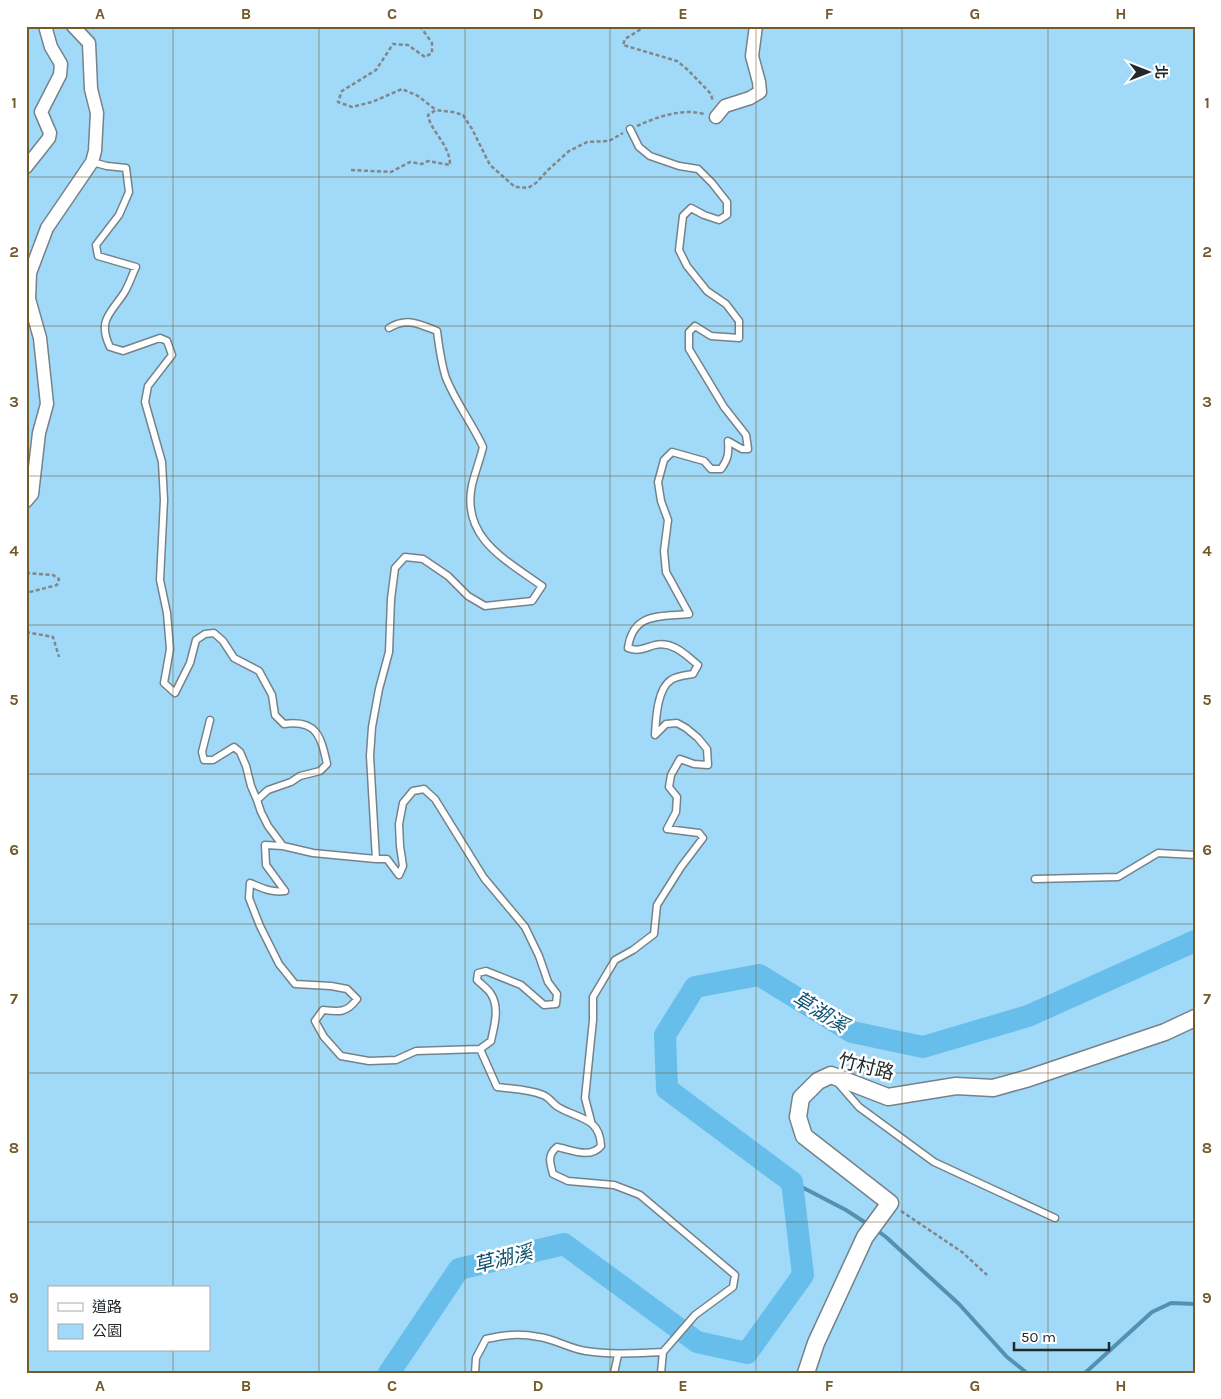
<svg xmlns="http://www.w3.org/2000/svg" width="1221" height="1399" viewBox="0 0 1221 1399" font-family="Karla,'Noto Sans TC',sans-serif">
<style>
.green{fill:#a1daf9;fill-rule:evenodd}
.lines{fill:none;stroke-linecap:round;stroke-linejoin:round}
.stream{stroke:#5391b1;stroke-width:4}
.river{stroke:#67beea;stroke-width:22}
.service-casing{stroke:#758289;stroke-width:9}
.minor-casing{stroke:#758289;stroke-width:15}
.tertiary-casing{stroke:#758289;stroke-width:19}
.path{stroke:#80878b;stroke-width:2.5;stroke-dasharray:4 2.5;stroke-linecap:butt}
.service{stroke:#fff;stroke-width:6}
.minor{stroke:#fff;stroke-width:12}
.tertiary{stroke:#fff;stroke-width:16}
.grid{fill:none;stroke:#725a2b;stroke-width:1;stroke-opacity:0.55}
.labels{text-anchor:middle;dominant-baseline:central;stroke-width:5;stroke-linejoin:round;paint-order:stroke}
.street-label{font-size:19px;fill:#23282b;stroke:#fff}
.water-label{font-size:20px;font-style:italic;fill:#0d5472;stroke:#fff}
.neatline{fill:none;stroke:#725a2b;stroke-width:2}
.grid-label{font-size:16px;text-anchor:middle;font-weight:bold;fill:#725a2b}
</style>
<rect width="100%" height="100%" fill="#f0f9fe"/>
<path class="green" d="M26,26H1195V1373H26ZM49,1288H209V1350H49Z"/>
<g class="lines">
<path class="stream" d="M792,1182L846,1210L869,1225
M875,1229L886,1237L959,1304L1007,1357L1027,1373
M1085,1373L1152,1312L1171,1303L1195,1304"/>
<path class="river" d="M389,1373L459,1269L564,1244L697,1342L747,1353L803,1275L792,1182L667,1089L665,1035L695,987L759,975L852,1032L923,1047L1028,1016L1195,941"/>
<defs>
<path id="service" d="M92,162L107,166L126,168L129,192L119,215L96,245L98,256L136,267C132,275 129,285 124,293C111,313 97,320 110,347L123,351L160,338L167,341L172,355L148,386L145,402L162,462L164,500L160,580L167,613L170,649L164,683L175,693L190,663L196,640L205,634L214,633L223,641L234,658L259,671L272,695L275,715L284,724C317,719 321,737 327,764L320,771L300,776L291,782L268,790L257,800
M389,328C407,317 419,324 437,331C439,347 441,363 446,378C456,403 472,423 483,447C480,460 475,472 472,485C461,538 506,560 542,586L532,601L485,606L468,596L448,576L423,559L405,557L395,568L391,599L389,652L379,689L372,727L370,756L376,859L313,853L283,846L265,845L266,865L285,891C271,893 262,888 250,883L249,898L260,926L279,964L295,984L331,986L347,989L357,999C347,1013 339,1012 323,1010L315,1021L324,1037L341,1056L369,1061L396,1060L416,1051L480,1049L497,1087C512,1089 529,1089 543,1095C549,1097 553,1104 558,1107C578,1119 600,1117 601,1146C590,1159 572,1150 557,1147C547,1155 550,1163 553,1174L568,1181L614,1185L640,1195L735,1275L733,1287L695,1315L663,1352L661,1373
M210,720L202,752L204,760H213L234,747L240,752L246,766L251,786L257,800L261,812L268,826L283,846
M376,859H387L399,875L403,866L400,846L399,824L403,803L413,791L424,789L435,799L484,878L525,927L539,956L548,982L557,994L556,1004L544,1005L521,985L486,971L478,973L477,980C481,984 488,989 491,994C500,1008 494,1027 491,1041L480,1049
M1035,879L1118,877L1158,853L1195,855
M838,1083L859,1107L934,1162L1055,1218
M591,1121L585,1098L593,1020V997L615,960L633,950L654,934L657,905L681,867L703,838L699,833L667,829L676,812L677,797L669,787L671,775L680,759L694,764L708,765L707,749L698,738L686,728L677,723L666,724L655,735C656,719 657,689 671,680C676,676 687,675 693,674L698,665C686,655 673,641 655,645C644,648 639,652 628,648C633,612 660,617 689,614L666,572L664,551L668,520L661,501L658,482L664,460L672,452L704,461L711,469H721C728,459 729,454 728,441L742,449H748L746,435L724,407L689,349V332L695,326L711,336L739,338V321L726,304L707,291L687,266L679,250L683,216L691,208L704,215L719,220L727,215V202L712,183L698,169L679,166L650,156L639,147L630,129
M475,1373L476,1358L486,1339C505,1335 518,1333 539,1337C555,1339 570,1349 586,1351C612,1355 637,1353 663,1352
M614,1373L618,1355"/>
<path id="minor" d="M716,117L725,106L750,98L760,92L759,82L752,56L756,26
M26,167L49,138L50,133L41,112L60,75L61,64L51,47L45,26
M26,501L32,494L39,433L47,404L40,338L29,299L30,273L47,228L92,162L95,151L97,113L91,89L89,43L73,26"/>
<path id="tertiary" d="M806,1373L816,1343L865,1237L890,1203L804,1136L798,1117L801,1098L818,1081L831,1075L888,1097L956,1086L993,1088L1029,1078L1165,1032L1195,1018"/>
</defs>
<use href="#service" class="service-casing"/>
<use href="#minor" class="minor-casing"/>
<use href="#tertiary" class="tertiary-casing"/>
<path class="path" d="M420,26L432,43V53L425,57L408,45L393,44L376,70L342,91L338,102L352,107L372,102L402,89L418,96L436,110
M646,26L625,39L623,45L677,61L688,70L711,94L713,102
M637,126C657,117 682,108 704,114
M351,170L391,172L410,162L422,164L428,161L450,165C450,144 430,131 428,115L436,110L453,112L463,115L472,129L490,165L515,187L528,188L536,183L548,170L569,151L587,142L609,141L623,133
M26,573L53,575L59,579L57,585L26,593
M26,632L53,637L59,657
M901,1211L962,1252L987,1275"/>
<use href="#service" class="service"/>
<use href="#minor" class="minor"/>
<use href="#tertiary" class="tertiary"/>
</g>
<path class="grid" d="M173,26V1288M319,26V1373M465,26V1373M610,26V1373M756,26V1373M902,26V1373M1048,26V1373M26,177H1195M26,326H1195M26,476H1195M26,625H1195M26,774H1195M26,924H1195M26,1073H1195M26,1222H1195M173,1350V1373"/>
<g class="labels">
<g class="street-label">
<text transform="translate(866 1067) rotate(14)">竹村路</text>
</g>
<g class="water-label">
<text transform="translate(820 1012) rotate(31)">草湖溪</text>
<text transform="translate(503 1259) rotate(-14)">草湖溪</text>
</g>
</g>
<rect width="1221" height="1399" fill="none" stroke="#ffffff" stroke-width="55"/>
<rect x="48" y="1286" width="162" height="65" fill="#ffffff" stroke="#a7a9aa"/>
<rect x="58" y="1303" width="25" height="8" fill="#ffffff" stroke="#a7a9aa"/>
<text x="92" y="1312" font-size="15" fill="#23282b">道路</text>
<rect x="58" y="1324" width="25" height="15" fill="#a1daf9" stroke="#a7a9aa"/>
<text x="92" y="1336" font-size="15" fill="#23282b">公園</text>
<g transform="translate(1148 72) rotate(90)" stroke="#ffffff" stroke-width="4" paint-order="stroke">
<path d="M0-4L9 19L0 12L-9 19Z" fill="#23282b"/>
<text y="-8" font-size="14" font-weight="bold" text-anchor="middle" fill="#23282b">北</text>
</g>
<path d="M1014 1342v8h95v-8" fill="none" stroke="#23282b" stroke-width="2.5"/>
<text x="1021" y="1342" font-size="15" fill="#23282b" stroke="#ffffff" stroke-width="4" paint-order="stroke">50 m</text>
<rect x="28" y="28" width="1166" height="1344" class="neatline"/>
<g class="grid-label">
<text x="100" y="19">A</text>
<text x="246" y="19">B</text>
<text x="392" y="19">C</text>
<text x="538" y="19">D</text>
<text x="683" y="19">E</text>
<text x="829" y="19">F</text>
<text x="975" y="19">G</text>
<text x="1121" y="19">H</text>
<text x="14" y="108">1</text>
<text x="1207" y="108">1</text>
<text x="14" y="257">2</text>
<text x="1207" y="257">2</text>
<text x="14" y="407">3</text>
<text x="1207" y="407">3</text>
<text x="14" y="556">4</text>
<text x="1207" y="556">4</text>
<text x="14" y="705">5</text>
<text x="1207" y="705">5</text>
<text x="14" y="855">6</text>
<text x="1207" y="855">6</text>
<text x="14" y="1004">7</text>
<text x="1207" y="1004">7</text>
<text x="14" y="1153">8</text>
<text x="1207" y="1153">8</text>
<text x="14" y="1303">9</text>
<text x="1207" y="1303">9</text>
<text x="100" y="1391">A</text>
<text x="246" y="1391">B</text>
<text x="392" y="1391">C</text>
<text x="538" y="1391">D</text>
<text x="683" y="1391">E</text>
<text x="829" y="1391">F</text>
<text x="975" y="1391">G</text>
<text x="1121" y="1391">H</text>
</g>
</svg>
